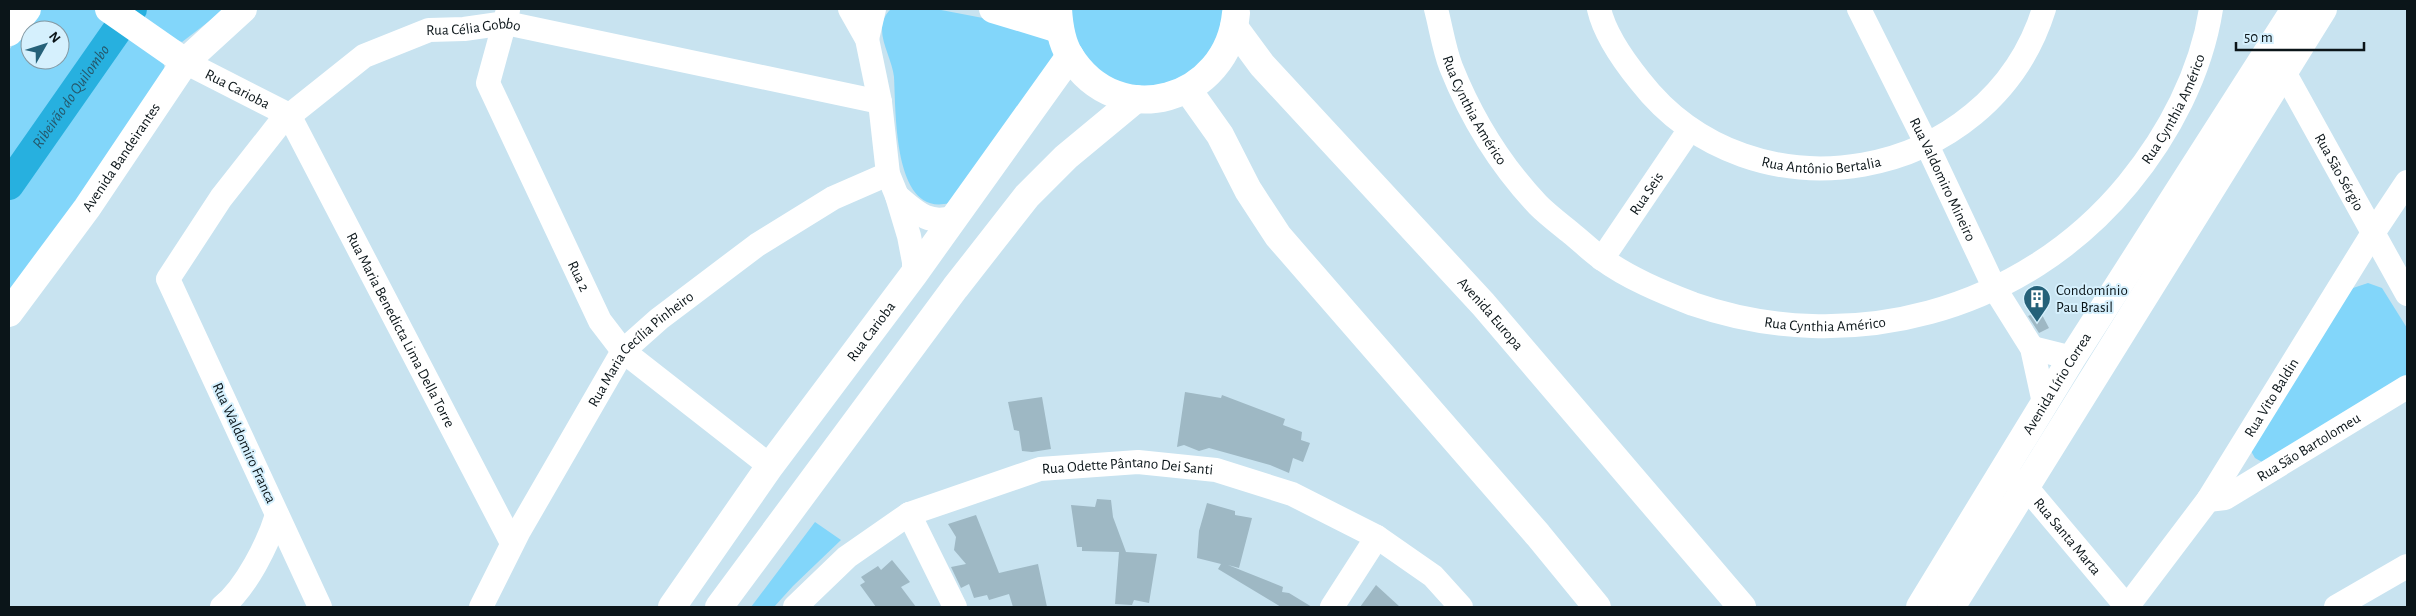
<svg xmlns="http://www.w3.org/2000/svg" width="2416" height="616" viewBox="0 0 2416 616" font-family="'Alegreya Sans',sans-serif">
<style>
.green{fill:#82d6fa;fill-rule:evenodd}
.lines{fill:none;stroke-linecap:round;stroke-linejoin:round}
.river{stroke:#27b0df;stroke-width:30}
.building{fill:#9eb8c4}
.minor{stroke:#fff;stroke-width:24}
.major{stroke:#fff;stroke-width:28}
.labels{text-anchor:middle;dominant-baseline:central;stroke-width:4;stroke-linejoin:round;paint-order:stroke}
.street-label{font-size:15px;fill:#0b1519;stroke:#d5f0fd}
.poi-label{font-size:15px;fill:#0b1519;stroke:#d5f0fd;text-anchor:start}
.water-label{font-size:16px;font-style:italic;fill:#25586c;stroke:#d5f0fd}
</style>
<rect width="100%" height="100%" fill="#c8e3f0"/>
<path class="green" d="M40,9H97L162,56L165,70L123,135L9,294V50ZM30,30H60V60H30Z
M129,9H225L182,42L169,37Z
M891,9H936L1040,29L1052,41L1054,58L949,203C893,218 896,112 894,77C892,55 870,28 891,9Z
M1066,9H1227L1219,49L1163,91L1115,86L1079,55Z
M2368,283L2382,288L2407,328V378L2262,462L2255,458L2251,451L2348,294L2353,288Z
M815,522L841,540L793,586L774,607H751Z"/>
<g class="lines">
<path class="river" id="s1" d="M9,185L132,9"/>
</g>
<path class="building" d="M2040,311L2049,328L2039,333L2028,316Z
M1185,392L1221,398L1222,395L1285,419L1283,425L1302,432L1301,440L1310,443L1303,462L1293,458L1289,473L1270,465L1209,448L1199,451L1184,445L1177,447Z
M1042,397L1051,449L1032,452L1022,451L1019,431L1014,430L1008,402Z
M1097,499L1111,500L1113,517L1126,552L1157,554L1149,603L1134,600L1132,605L1115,604L1119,552L1082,551V547H1077L1071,505L1095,507Z
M1207,503L1235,511V515L1252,518L1239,568L1228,565L1283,587L1282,592L1289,593L1312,607H1281L1218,569L1221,564L1197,558L1199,531Z
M976,515L999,573L1038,564L1047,607H1013L1009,594L989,600L987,595L974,598L969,584L961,588L951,567L966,564L954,550L956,537L948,524Z
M892,560L910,582L901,587L916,607H876L860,585L865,582L861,577L878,566L881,570Z
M1376,585L1400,607H1360Z"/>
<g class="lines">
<g class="minor">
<path d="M850,9L867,39L880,102L888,174L897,196L909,236L914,262V274"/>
<path id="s2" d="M1436,9C1441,28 1444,49 1451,67C1471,117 1501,166 1538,205C1548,215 1560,224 1571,233C1581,241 1590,250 1601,258C1628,278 1662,292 1693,304C1849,358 2023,312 2128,184C2169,134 2201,73 2211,9"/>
<path id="s3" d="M1599,9C1605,35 1623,60 1640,81C1752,225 1989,184 2044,9"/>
<path id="s4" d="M1859,9L1927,145L1995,289L2032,348L2044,403"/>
<path id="s5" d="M508,10L488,83L600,321L623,351L770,466"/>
<path d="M867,39L874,9"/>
<path id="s6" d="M185,62L289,115L512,543"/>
<path id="s7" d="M2270,63L2284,72L2407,294"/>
<path d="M897,196C915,211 928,226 954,217"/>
<path id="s8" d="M1602,259L1690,129"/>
<path d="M2032,348L2072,358"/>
<path id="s9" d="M2011,478L2026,487L2127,607L2208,500L2373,233L2407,182"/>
<path id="s10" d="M2208,500L2225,498L2407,387"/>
<path d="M909,514L955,607"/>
<path d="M222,607C246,588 268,544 277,515"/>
<path id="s11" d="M320,607L168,279L221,198L280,123L364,56L429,30L464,29L506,23L880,102"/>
<path id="s12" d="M481,607L519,531L623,351L659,319L757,245L833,198L888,174"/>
<path id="s13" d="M795,607L847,557L909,514L1040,469L1138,462L1216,470L1292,494L1377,537L1433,576L1461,607"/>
<path d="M1332,607L1377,537"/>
<path d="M2336,607L2407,566"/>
</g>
<g class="major">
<path d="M109,9L185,62"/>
<path d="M993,9L1059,29"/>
<path d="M1058,9C1059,25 1061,42 1070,56C1118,133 1228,101 1236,13"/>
<path id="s14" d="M1234,27L1262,65L1483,304L1742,607"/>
<path d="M9,32L27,9"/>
<path d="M1188,90L1220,135L1248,190L1278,236L1538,535L1597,607"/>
<path id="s15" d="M9,313L87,208L185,62L243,9"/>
<path id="s16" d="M672,607L770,466L914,274L1070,56"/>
<path d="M719,607L955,288L1027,196L1066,157L1136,99"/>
<path id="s17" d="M1920,607L2072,358L2295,9"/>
<path d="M1951,607L2323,9"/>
</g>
</g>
<defs>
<symbol id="building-pin" viewBox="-11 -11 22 30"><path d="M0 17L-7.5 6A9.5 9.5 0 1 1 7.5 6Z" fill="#256179" stroke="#d5f0fd"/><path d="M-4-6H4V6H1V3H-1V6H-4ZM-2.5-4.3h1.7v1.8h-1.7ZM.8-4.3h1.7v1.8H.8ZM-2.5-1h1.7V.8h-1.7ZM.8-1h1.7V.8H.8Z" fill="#fff"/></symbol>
</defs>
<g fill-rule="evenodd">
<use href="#building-pin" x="2021" y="283" width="32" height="43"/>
</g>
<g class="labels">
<g class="street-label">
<text stroke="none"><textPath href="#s11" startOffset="776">Rua Célia Gobbo</textPath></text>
<text stroke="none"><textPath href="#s6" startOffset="59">Rua Carioba</textPath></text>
<text stroke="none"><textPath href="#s2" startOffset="109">Rua Cynthia Américo</textPath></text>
<text stroke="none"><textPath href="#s2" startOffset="978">Rua Cynthia Américo</textPath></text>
<text stroke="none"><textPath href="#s15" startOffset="192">Avenida Bandeirantes</textPath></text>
<text stroke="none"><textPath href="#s3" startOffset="292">Rua Antônio Bertalia</textPath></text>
<text stroke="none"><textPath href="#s7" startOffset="131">Rua São Sérgio</textPath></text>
<text stroke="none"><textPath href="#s4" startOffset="190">Rua Valdomiro Mineiro</textPath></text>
<text stroke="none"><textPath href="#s8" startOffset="79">Rua Seis</textPath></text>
<text stroke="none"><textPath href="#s5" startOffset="289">Rua 2</textPath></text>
<text stroke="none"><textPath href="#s14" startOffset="385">Avenida Europa</textPath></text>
<text stroke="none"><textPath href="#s2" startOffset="544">Rua Cynthia Américo</textPath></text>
<text stroke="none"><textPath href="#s6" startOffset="359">Rua Maria Benedicta Lima Della Torre</textPath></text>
<text stroke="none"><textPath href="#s16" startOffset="340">Rua Carioba</textPath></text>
<text stroke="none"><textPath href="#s12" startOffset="306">Rua Maria Cecília Pinheiro</textPath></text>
<text stroke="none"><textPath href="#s17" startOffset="262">Avenida Lírio Correa</textPath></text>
<text stroke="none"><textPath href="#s9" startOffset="429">Rua Vito Baldin</textPath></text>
<text transform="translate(244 443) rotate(65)">Rua Waldomiro Franca</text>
<text stroke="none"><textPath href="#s10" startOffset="115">Rua São Bartolomeu</textPath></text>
<text stroke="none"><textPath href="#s13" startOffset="374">Rua Odette Pântano Dei Santi</textPath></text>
<text stroke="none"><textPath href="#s9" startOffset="82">Rua Santa Marta</textPath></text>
</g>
<g class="poi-label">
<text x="2056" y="290">Condomínio<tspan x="2056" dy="17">Pau Brasil</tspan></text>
</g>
<g class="water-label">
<text stroke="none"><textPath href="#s1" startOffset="108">Ribeirão do Quilombo</textPath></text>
</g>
</g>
<rect width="2416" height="616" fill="none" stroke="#0b1519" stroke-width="20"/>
<g transform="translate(45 45) rotate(51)"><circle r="24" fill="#d5f0fd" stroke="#8498a2"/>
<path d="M0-4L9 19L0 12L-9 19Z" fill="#256179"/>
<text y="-8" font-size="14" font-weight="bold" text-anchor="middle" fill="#0b1519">N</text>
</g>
<path d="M2236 42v8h128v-8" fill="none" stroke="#0b1519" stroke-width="2.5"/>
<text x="2244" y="42" font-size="15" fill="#0b1519" stroke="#d5f0fd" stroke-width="4" paint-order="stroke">50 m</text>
</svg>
